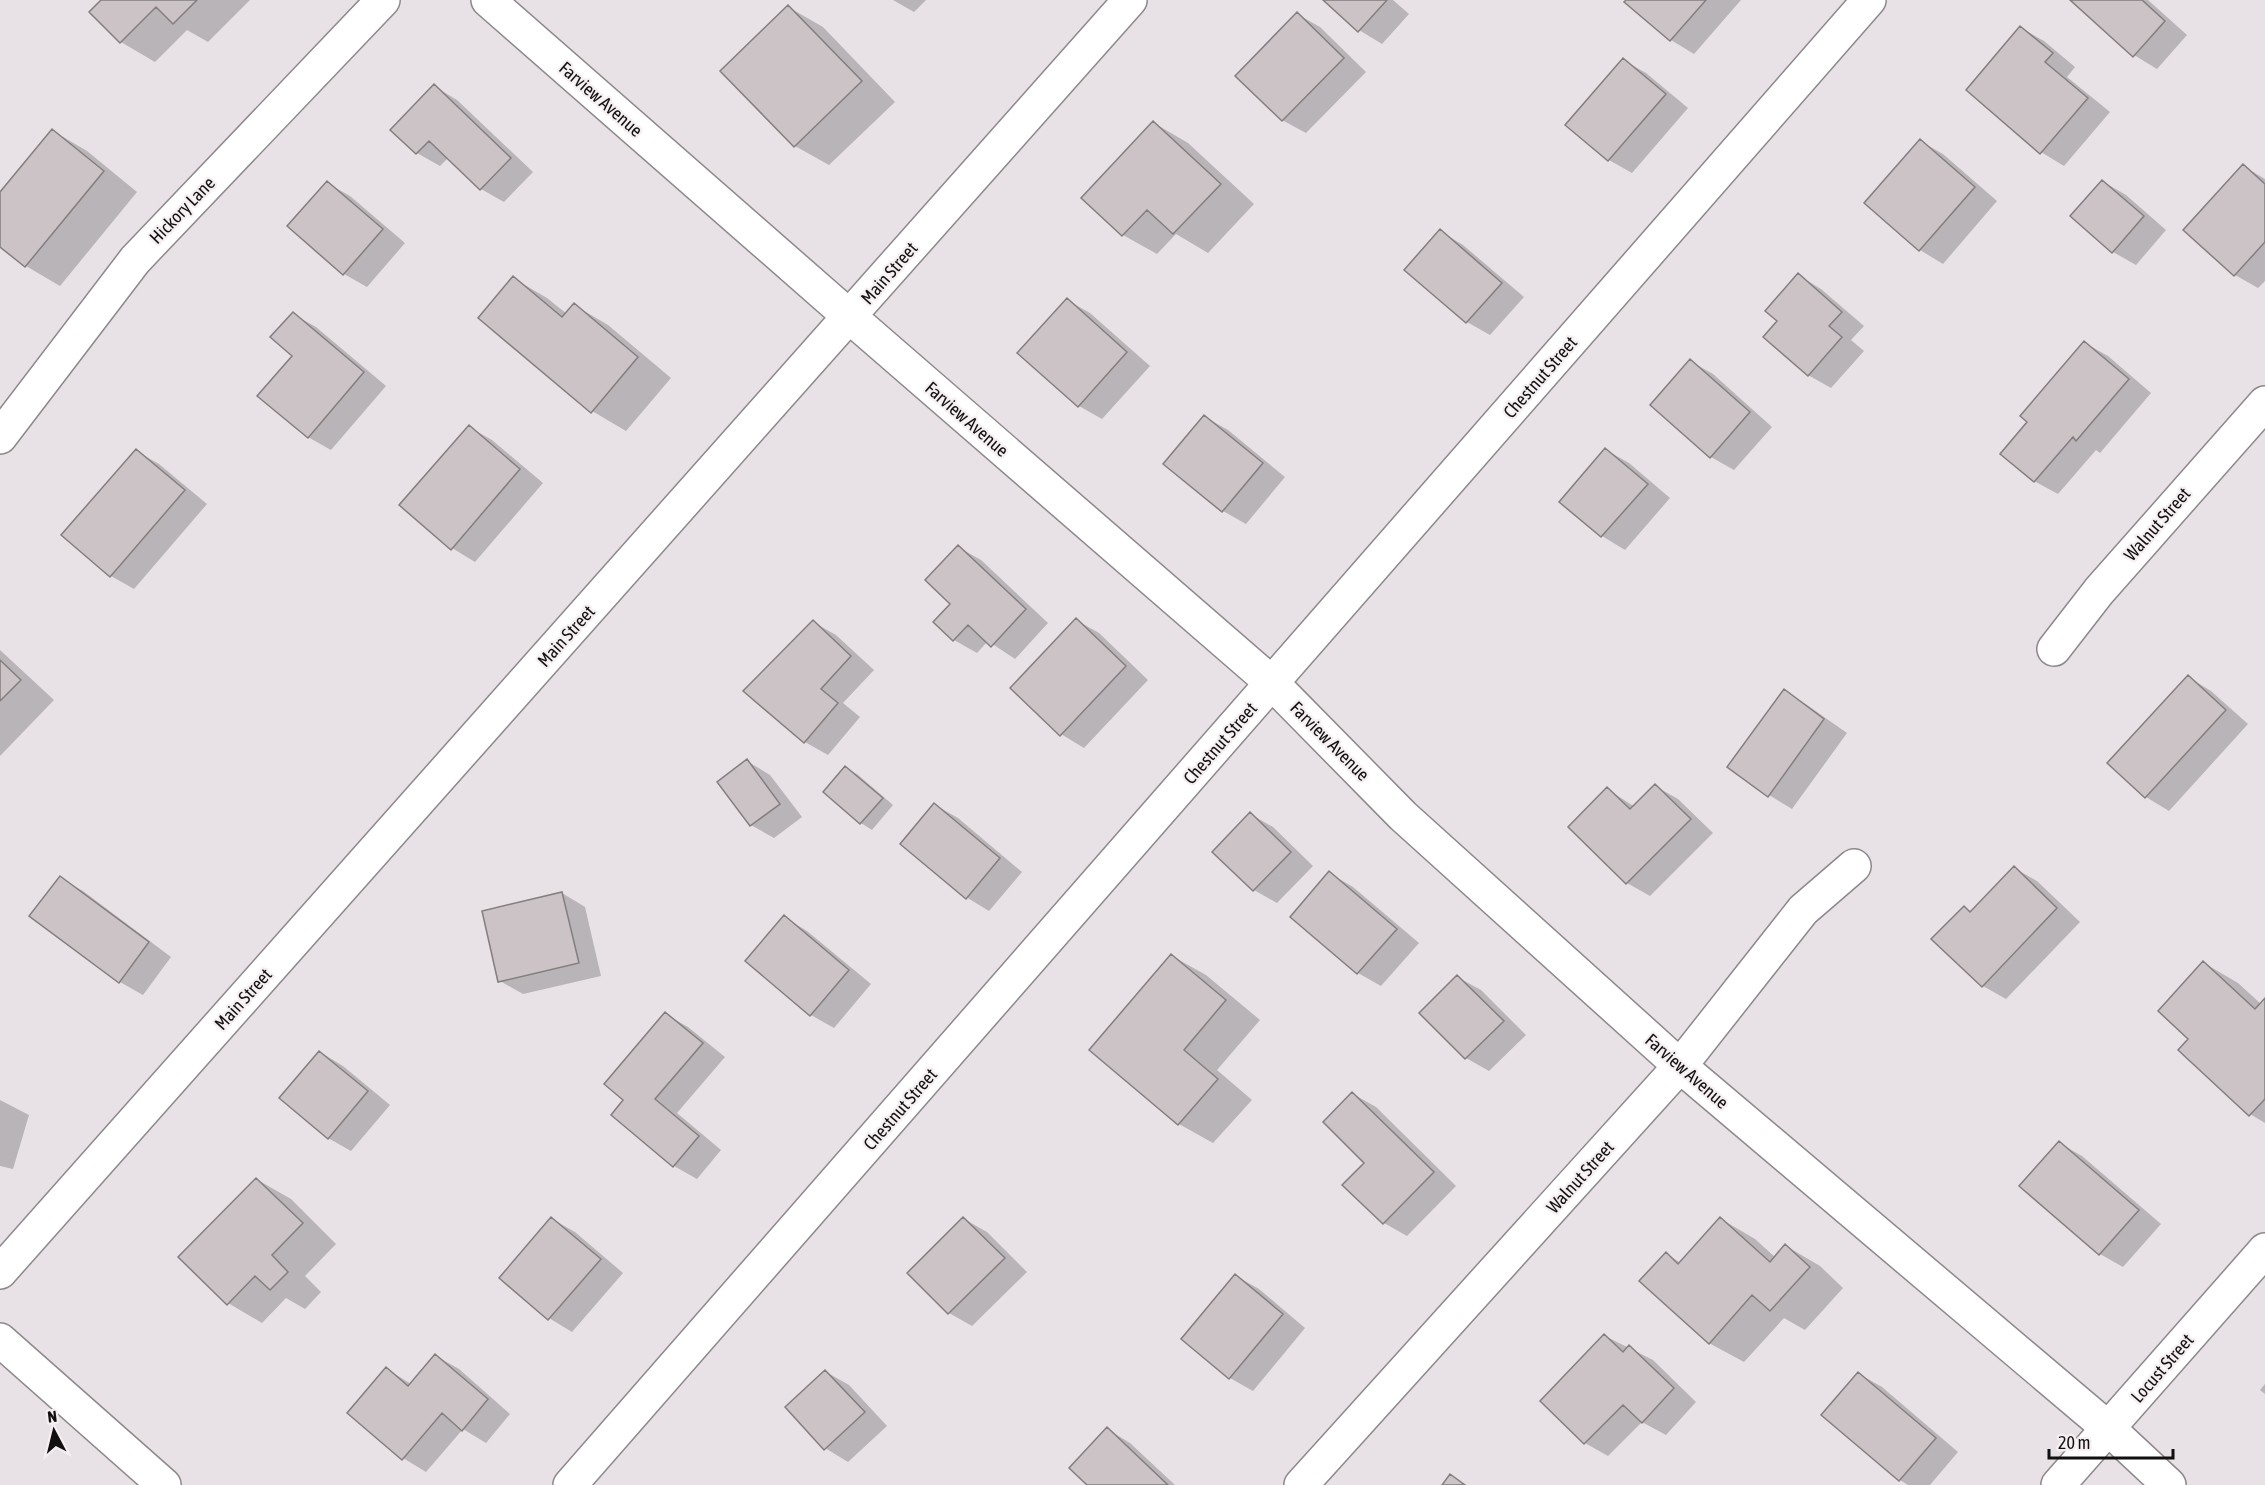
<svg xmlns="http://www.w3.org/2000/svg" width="2265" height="1485" viewBox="0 0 2265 1485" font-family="'Asap Condensed',sans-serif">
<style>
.shadow{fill:#0003}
.building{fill:#cbc3c5;stroke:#847e7f;stroke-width:1.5}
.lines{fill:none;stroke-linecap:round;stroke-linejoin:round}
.street-casing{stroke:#8d888b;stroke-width:36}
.street{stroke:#fff;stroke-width:33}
.labels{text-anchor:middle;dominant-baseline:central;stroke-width:4.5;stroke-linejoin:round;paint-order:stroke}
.street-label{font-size:18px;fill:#110f10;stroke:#f5eff2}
</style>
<rect width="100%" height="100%" fill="#e8e1e5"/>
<path class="shadow" d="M104,0H250L208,42L187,30L155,62L121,42L91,12Z
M893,0H926L914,12Z
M1325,0H1393L1409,14L1382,44L1359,30Z
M1628,0H1741L1694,54L1671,40L1626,2Z
M2072,0H2148L2187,35L2157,69L2134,55Z
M788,7L823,27L895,102L829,165L795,146Z
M1297,14L1320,27L1366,72L1306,133L1282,120Z
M2021,28L2044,41L2075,67L2067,77L2110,112L2064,166L2041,152Z
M1623,60L1646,73L1688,108L1632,173L1609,160L1568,125Z
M434,86L457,100L533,172L504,202L481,189L448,158L440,166L417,153Z
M1154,123L1188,143L1254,204L1208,253L1176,234L1157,254L1123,235Z
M53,131L87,151L137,192L60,286L26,266L0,245V195Z
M1920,141L1943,154L1997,201L1943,264L1920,250L1866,203Z
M2243,166L2265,179V281L2258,288L2235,275L2185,230Z
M2102,181L2126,195L2166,230L2136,265L2113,252Z
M327,183L350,196L405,243L367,287L344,274Z
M1440,231L1463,245L1524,297L1490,335L1467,322L1407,270Z
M1798,275L1821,289L1864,326L1851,340L1864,351L1831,388L1808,375L1779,321Z
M513,278L547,298L567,314L574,305L608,325L671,378L626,431L592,411Z
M1067,300L1090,313L1150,366L1102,419L1079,406Z
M293,314L316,327L386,386L331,450L308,437Z
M2085,343L2108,356L2151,393L2100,453L2096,450L2058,494L2034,481L2029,422Z
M1690,361L1713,374L1772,427L1734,470L1711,457Z
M1205,417L1228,430L1285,477L1246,524L1223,511Z
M469,427L492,440L543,483L475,562L452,548Z
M1606,450L1629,463L1670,498L1625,550L1602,536L1561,502Z
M136,451L159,464L207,504L134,589L111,576Z
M958,547L981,560L1048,623L1015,659L988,641L977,653L954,640L952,604Z
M1076,620L1099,633L1148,680L1084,748L1061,734Z
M813,622L836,635L874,670L843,703L860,717L828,755L805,742Z
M0,650L54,700L0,756Z
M2188,677L2211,691L2248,724L2169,811L2146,797L2109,763Z
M1784,691L1807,705L1847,733L1792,809L1769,795Z
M747,761L770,775L802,817L774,838L751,825Z
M845,768L857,774L893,805L872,830L861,823L825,792Z
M1655,786L1678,799L1713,833L1650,896L1627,883L1607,789L1635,807Z
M935,805L958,818L1022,872L989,911L966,897Z
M1250,814L1273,827L1313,866L1277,903L1254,890L1214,852Z
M2014,868L2037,881L2080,922L2006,999L1983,986L1964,908L1972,912Z
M1329,873L1353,887L1419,943L1381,986L1358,973L1292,917Z
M60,878L83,891L171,957L143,995L120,982L31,916Z
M562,893L585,907L601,976L523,994L500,981Z
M784,917L807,931L871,984L834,1028L811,1015L747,961Z
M1172,956L1206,975L1260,1020L1217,1070L1252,1100L1213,1143L1179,1124L1091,1050Z
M2204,963L2238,983L2261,1004L2265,1000V1123L2250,1114L2190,1039Z
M1457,977L1481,990L1526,1035L1489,1071L1466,1058Z
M665,1014L688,1027L725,1057L677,1113L721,1150L697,1179L674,1166L625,1100Z
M320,1052L343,1066L390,1105L351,1151L328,1138Z
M1353,1094L1376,1107L1456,1186L1407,1236L1384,1223L1367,1163Z
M0,1100L29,1115L13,1169L0,1166Z
M2059,1143L2082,1156L2161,1224L2123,1267L2100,1254L2021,1186Z
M256,1179L291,1199L336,1244L305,1276L321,1292L305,1309L286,1298L262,1323L228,1303Z
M552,1219L575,1232L623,1273L572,1332L549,1318Z
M964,1219L987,1232L1027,1272L972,1326L949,1313L909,1273Z
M1721,1219L1755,1239L1776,1258L1786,1246L1820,1266L1843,1288L1805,1330L1784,1318L1744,1362L1709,1343L1666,1254L1681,1263Z
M1236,1276L1259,1289L1305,1328L1253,1391L1230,1378Z
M1605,1336L1653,1360L1696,1402L1666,1435L1642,1422L1608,1456L1585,1443Z
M436,1356L459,1369L510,1414L486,1443L463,1429L426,1472L403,1458L387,1369L411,1384Z
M826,1372L849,1385L887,1426L848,1462L825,1448Z
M1859,1374L1882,1387L1958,1452L1930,1485H1908L1900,1480L1823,1415Z
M2265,1384V1394L2260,1390Z
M1107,1429L1130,1443L1175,1485H1089Z"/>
<path class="building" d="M101,0H197L173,24L156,7L120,43L89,12Z
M1323,0H1387L1358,32Z
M1626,0H1706L1670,41L1624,2Z
M2070,0H2142L2165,21L2133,57Z
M788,5L862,81L794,147L720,71Z
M1297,12L1344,58L1282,121L1235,76Z
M2020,26L2053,53L2045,62L2088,98L2040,154L1966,90Z
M1623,58L1666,94L1608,161L1565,125Z
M434,84L511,158L480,190L429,141L416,154L390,130Z
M1153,121L1221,184L1173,234L1147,210L1122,236L1081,198Z
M52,129L104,171L25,267L0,247V192Z
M1920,139L1975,187L1919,251L1864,203Z
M2243,164L2265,184V242L2234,276L2183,230Z
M2102,180L2144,216L2112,253L2070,216Z
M327,181L383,229L343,275L287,226Z
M1440,229L1502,283L1466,323L1404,270Z
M1798,273L1842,312L1829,326L1842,337L1808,376L1763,337L1777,321L1765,311Z
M513,276L562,317L574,303L638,357L591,413L478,318Z
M1067,298L1127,352L1078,407L1017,353Z
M293,312L364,372L308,438L257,396L292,356L270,337Z
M2084,341L2129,379L2076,441L2073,437L2034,482L2000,454L2027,422L2020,416Z
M1690,359L1750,412L1710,458L1650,405Z
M1204,415L1263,463L1222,512L1163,464Z
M469,425L520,469L451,550L399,505Z
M1605,448L1648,484L1601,537L1559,502Z
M136,449L185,490L110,577L61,535Z
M958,545L1026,609L991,647L968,625L953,641L933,622L950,604L925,580Z
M1076,618L1126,666L1060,736L1010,688Z
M813,620L851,656L821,689L838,703L804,743L743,691Z
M0,660L21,680L0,701Z
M2188,675L2226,710L2145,798L2107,763Z
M1784,689L1824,719L1768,797L1727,767Z
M747,759L780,804L750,826L717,782Z
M845,766L883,798L860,824L823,792Z
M1655,784L1691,819L1626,884L1568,827L1607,787L1630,809Z
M934,803L1000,858L966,899L900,844Z
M1250,812L1291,852L1253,891L1212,852Z
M2014,866L2057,908L1982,987L1931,939L1964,906L1970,912Z
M1329,871L1397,929L1357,974L1290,917Z
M60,876L149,942L119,983L29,916Z
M562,892L579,963L498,982L482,911Z
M784,915L849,970L810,1016L745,961Z
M1171,954L1226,1000L1184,1050L1218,1079L1178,1125L1089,1050Z
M2203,961L2255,1009L2265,998V1099L2249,1116L2178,1050L2188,1039L2158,1011Z
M1457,975L1504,1021L1465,1059L1419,1013Z
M665,1012L703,1043L655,1099L699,1136L673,1167L611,1115L623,1100L604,1084Z
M319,1051L368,1091L328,1139L279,1098Z
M1352,1092L1434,1172L1383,1224L1342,1185L1364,1163L1323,1122Z
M2059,1141L2139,1210L2099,1255L2019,1186Z
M256,1178L303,1223L272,1255L288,1272L270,1290L255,1276L227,1305L178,1257Z
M551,1217L601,1259L548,1320L499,1278Z
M963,1217L1005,1258L948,1314L907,1273Z
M1720,1217L1770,1262L1785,1244L1810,1267L1770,1311L1752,1295L1709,1344L1639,1281L1666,1252L1678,1264Z
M1235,1274L1283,1314L1229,1379L1181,1339Z
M1604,1334L1623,1352L1629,1345L1674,1388L1642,1423L1623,1405L1584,1444L1540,1401Z
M435,1354L488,1399L462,1431L442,1413L402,1460L347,1413L386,1367L408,1386Z
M825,1370L865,1412L824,1450L785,1407Z
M1858,1372L1936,1438L1899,1481L1821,1415Z
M1107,1427L1168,1485H1087L1069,1468Z
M1450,1474L1465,1485H1442Z"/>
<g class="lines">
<defs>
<path id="street" d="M488,0L850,317L1272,683L1403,816L1680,1066L2109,1429L2169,1485
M0,437L135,260L383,0
M2054,649L2099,591L2265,403
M0,1272L1130,0
M0,1340L164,1485
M570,1485L1869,0
M1301,1485L1680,1066L1803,910L1854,866
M2058,1485L2265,1250"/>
</defs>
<use href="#street" class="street-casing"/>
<use href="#street" class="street"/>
</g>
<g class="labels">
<g class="street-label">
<text transform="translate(601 99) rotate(41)">Farview Avenue</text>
<text transform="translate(182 210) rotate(-46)">Hickory Lane</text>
<text transform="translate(889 273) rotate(-49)">Main Street</text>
<text transform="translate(1540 377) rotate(-49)">Chestnut Street</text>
<text transform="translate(967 419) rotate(41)">Farview Avenue</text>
<text transform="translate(2157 524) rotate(-49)">Walnut Street</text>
<text transform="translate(566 636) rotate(-48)">Main Street</text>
<text transform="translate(1330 741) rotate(45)">Farview Avenue</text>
<text transform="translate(1220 743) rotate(-49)">Chestnut Street</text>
<text transform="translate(243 999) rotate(-48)">Main Street</text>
<text transform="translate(1687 1071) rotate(41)">Farview Avenue</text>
<text transform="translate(900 1109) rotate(-49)">Chestnut Street</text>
<text transform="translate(1580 1177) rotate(-48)">Walnut Street</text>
<text transform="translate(2162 1368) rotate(-49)">Locust Street</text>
</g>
</g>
<g transform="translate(54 1431) rotate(353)" stroke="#f5eff2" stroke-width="4.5" paint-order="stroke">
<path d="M0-4.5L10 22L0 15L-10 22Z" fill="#110f10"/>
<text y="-9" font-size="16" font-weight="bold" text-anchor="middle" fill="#110f10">N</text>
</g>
<path d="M2049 1449v9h124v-9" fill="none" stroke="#110f10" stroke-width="3"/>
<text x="2058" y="1449" font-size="18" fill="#110f10" stroke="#f5eff2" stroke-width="4.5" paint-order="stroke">20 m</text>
</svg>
